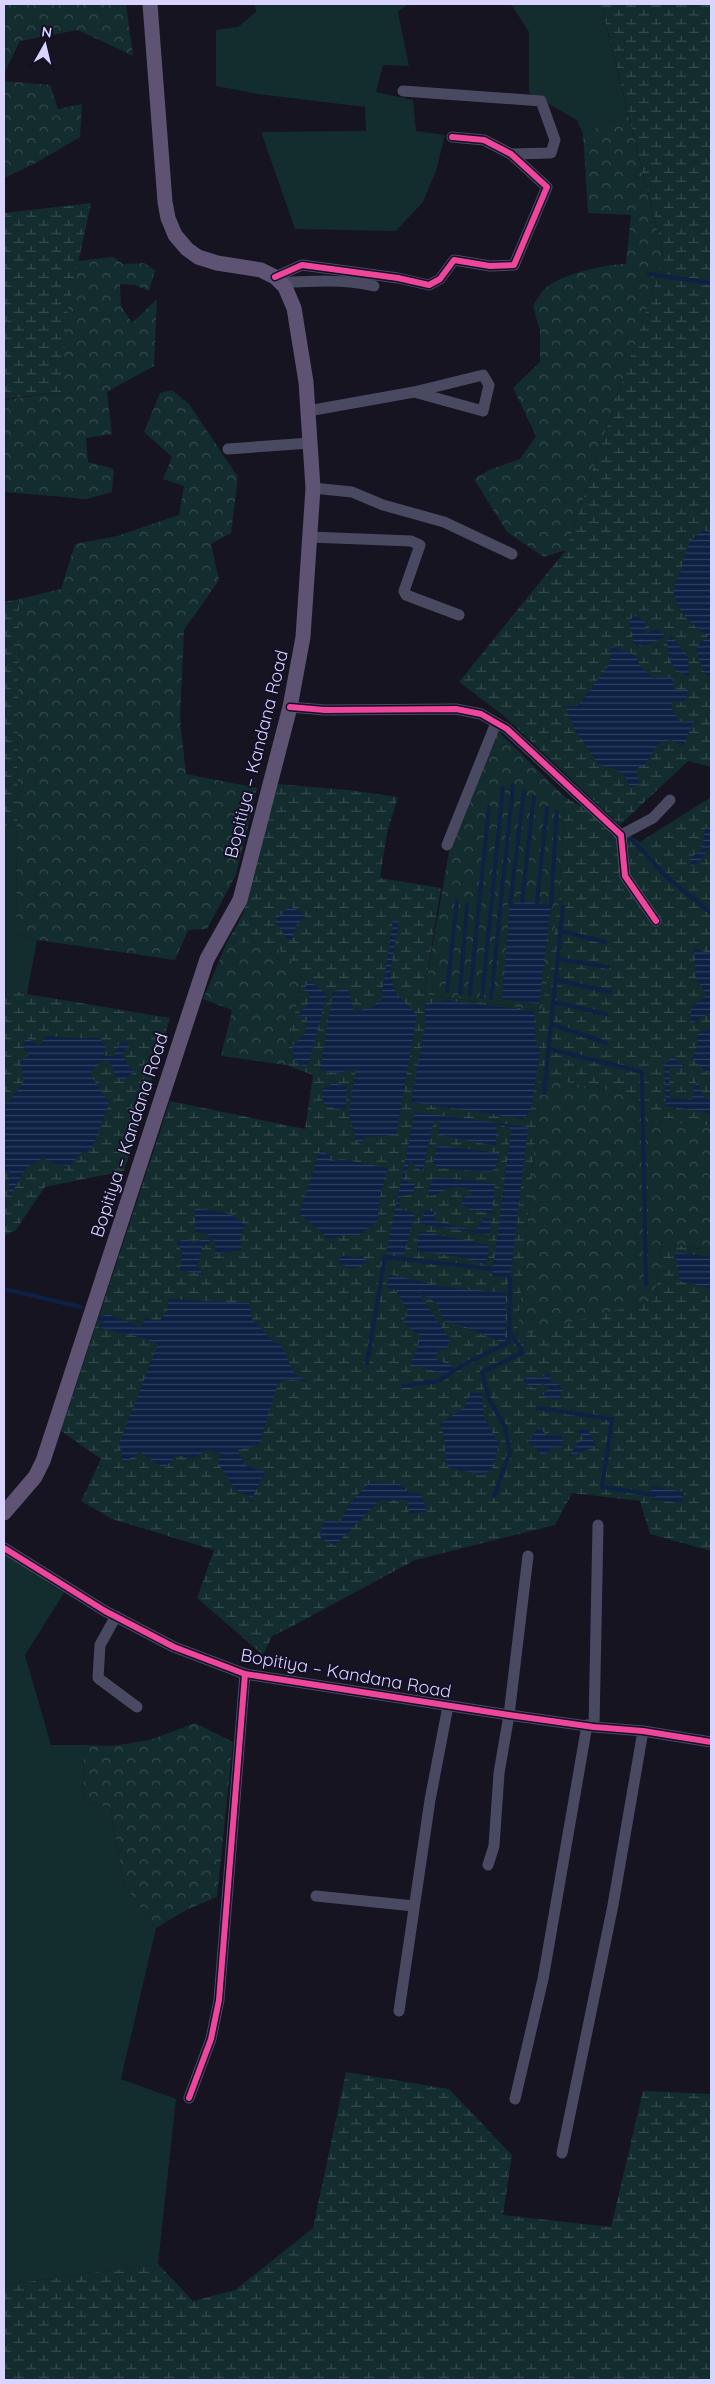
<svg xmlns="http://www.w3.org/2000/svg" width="715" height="2384" viewBox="0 0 715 2384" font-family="Quicksand,sans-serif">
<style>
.green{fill:#132c2d}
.forest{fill:url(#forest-crowns)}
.wetland{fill:url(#wetland-marsh)}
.water{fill:url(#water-rules)}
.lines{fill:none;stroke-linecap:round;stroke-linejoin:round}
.stream{stroke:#0d2144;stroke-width:4}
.minor{stroke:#4a4962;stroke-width:11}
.major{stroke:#5e5373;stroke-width:15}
.cycleway-casing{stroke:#130f26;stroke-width:9}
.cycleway{stroke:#ed469a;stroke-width:6}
.labels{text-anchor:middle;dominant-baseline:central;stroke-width:4;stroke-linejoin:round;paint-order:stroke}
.street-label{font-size:18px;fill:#d9d4ff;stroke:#130f26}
</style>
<defs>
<pattern id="forest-crowns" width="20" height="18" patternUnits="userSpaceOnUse" patternTransform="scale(1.25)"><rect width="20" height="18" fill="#132c2d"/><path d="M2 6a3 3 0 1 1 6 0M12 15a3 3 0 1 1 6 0" fill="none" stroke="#354a4c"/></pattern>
<pattern id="wetland-marsh" width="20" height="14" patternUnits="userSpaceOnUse" patternTransform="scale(1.25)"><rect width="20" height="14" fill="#132c2d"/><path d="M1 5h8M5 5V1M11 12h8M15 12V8" fill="none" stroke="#354a4c"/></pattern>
<pattern id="water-rules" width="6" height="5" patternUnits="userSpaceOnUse" patternTransform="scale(1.25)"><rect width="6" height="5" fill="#0d2144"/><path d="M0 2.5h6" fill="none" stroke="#304060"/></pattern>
</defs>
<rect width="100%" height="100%" fill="#161421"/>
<path class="green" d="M255,4H408L398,12L409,66L383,65L376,92L413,100L416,131L445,135L436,171L423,202L396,231L295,229L261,132L366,131L365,107L258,94L216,86V30L238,27L256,12Z
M511,4H601L628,114L583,134L577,120L529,93V32Z
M17,824L16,934L37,940L27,994L4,987V826Z
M4,1553L64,1593L25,1655L51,1745H84L83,1803L110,1807L124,1885L156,1928L121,2079L176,2099L158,2264L4,2285Z"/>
<path class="forest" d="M4,4H126L133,56L78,30L20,41L4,74Z
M4,81L50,85L58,109L82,104L80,137L36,163L4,178Z
M628,114L664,257L566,550L544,557L507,532L474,479L491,469L520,459L536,436L513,388L540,362V331L533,306C537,300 541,291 547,287C562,274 606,264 626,264L631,215L588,213L583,134Z
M113,257L123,264L144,263L155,270L149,291L135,285L120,284L121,306L132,323L157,299L154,366L107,392L112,434L86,438L88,462L114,469L112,492L87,499L4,492V400L61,392L66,315L78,261Z
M172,390L189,404L238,477L231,533L211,544L219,580L184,630L180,719L186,774L257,788L236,875L207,929L188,930L175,960L37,940L16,934L19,599L61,589L75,544L117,536L179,515L184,486L163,479L172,457L144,432L160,393Z
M498,731L565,797L559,900L543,1011L424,994L449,852Z
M227,942L272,943L302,972L286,1065L221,1056L232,1010L203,999Z
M541,1077L633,1095L654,1122L711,1124V1170L709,1175L711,1176V1251L662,1242L655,1300L517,1337Z
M195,1723L233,1742L217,1897L186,1910L156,1928L124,1885L110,1807L83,1803L84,1745L112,1746L150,1740Z"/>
<path class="wetland" d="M601,4H711V767L688,761L620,825L504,716L459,682L566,550L664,257Z
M91,203L67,315L61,392L4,399V213Z
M19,599L17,824L4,826V602Z
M276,784L349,790L398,797L387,833L380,878L441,888L424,994L542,1011L559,900L565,797L640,842L711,797V1125L654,1122L633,1095L541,1077L517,1336L655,1300L662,1242L711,1251V1551L650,1534L640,1501L572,1493L555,1525L415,1560L289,1628L272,1636L263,1655L197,1598L214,1550L112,1519L81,1501L101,1459L61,1431L170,1101L305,1129L313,1075L286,1065L302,972L272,943L227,942L243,914Z
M4,987L27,994L170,1018L124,1171L45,1187L15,1231L4,1236Z
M346,2072L449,2089L512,2155L503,2215L611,2227L643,2091L711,2094V2380H4V2285L158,2264L193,2301L235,2290L313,2228Z"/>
<path class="water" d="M702,530L711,532V680L703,670L696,648L708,636C692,625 670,606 675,584C677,578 681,572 682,566C687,548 687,542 702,530Z
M636,615L646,623L645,634L656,629L666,636L646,646L634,644L629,620Z
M672,636L688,658L689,676C669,671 669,657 667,640Z
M611,646L635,655L641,667L653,678L672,677L674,690H688L687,699L682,702L673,700L671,707L679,722L694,721L683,746L671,740L659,743L645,764L636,769L640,784L630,787C625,771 616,768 599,765L576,732L565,707L578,706L610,663Z
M711,824C711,848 710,853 691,868L690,858L702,850L705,829Z
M522,901L551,905L539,1004L502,999L510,905Z
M290,906L306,915L296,926L292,942L286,938L275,921Z
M393,920L399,921L390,972L394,991L417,1015L396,1135L365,1137L361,1144L356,1141L349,1112L356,1069L337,1073L320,1070L333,991L348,989L354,1012L377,1005L381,1000Z
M694,948L711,954V1012L691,1024V1008L707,994L696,979Z
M308,980L327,994L309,1063L305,1068L294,1060L292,1046L305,1033L307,1017L298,1015L308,1004L310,994L304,991Z
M447,1000L534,1011L536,1044L540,1049L531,1111L523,1119L411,1102L425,1026V1005Z
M711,1029V1057L708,1074L692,1058L698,1044L697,1033Z
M46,1035L66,1038H99L106,1047L103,1055L114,1056L119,1044L127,1042L130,1047L125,1049L122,1055L134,1072L123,1081L115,1076L110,1061L101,1060L90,1074L109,1103L92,1149L81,1153L69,1166L55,1164L43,1158L27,1167L9,1197V1169L4,1174V1104L8,1103L24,1081L20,1062L29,1055L24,1049L25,1037L40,1046Z
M672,1057L684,1067H669L670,1098L691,1100L697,1080L703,1096L711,1102V1117L708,1113L666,1106L664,1065Z
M333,1083L347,1086L346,1107L338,1110L325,1105L322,1099V1089Z
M415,1112L528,1127L510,1278L492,1276L511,1129L497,1123L496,1146L438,1135L440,1122L434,1121L422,1172L410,1161L403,1181L415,1183L414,1193L400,1197L399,1208L415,1214L404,1255L386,1253Z
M437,1145L499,1153L495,1169L489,1172L439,1168L433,1163Z
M320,1150L327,1153L331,1161L342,1159L388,1168L380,1196L377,1222L358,1236L347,1235L327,1239L323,1233L299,1214Z
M434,1177L495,1183L492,1214L471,1210L461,1204L465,1196H474C461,1179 446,1190 429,1197V1187Z
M195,1208L231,1214L245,1225L240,1238L242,1250L215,1254V1240L211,1237L209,1244L202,1246L200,1258L196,1265L203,1274L180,1270L182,1252L177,1243L185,1238L192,1243L211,1237L206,1233L195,1232Z
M426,1210L434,1212L435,1221L475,1231L484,1218L491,1219L490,1235L419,1224Z
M424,1232L489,1245L486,1264L455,1256L417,1251L418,1236Z
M675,1252L711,1257V1288L680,1281Z
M347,1255L353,1258L362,1256L367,1261C356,1271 351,1270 339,1262V1257Z
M389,1274L440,1286L506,1293L505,1343C484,1336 466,1324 444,1322L438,1304L418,1292L450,1340L447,1349L437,1351L436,1359L454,1367L445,1375L423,1367L410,1366L421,1337L403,1322L408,1312L396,1290L387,1288Z
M169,1299L249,1303L253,1321C268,1331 262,1338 281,1345L294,1373L309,1382L287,1379L278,1383L259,1445L237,1450L245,1465L265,1472L252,1498L235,1489L218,1463L221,1453L208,1450L191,1459L177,1455L164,1468L139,1452L124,1463L119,1444L158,1344C139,1335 119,1334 99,1327L105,1313L141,1327L145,1318L159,1321L167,1311Z
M549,1372L552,1383L559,1384L562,1390L559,1400L541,1397L549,1388L543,1384L533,1388L523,1381L528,1376L541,1378Z
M470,1393H482L484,1418L499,1444L492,1469L481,1475L447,1467L444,1435L440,1424L465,1407Z
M539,1427L548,1436L561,1435L563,1442L561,1448L553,1447L543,1456L528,1442Z
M587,1428L596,1446L569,1457L577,1444L585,1438L577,1431Z
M371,1482L400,1484L408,1492L421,1494L427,1511L409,1514L407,1500H380L335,1545L321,1539V1527L325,1520L340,1522C347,1506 357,1493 371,1482Z
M652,1486L684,1492L681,1503L650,1499Z"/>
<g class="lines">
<path class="stream" d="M649,274L711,283
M631,839L670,880L711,913
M522,901L534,797
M537,903L547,808
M510,905L524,791
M551,905L557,811
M561,931L605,942
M558,959L608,967
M556,980L610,992
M447,991L457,901
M460,994L467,905
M470,994L489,807
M482,997L503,788
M491,998L513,785
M553,1002L606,1014
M551,1024L606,1043
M549,1049L642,1072L646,1284
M544,1093L563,907
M4,1289L81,1307
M100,1318L102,1320
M367,1363L385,1257L493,1269
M403,1386L439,1381L461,1366L509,1342L510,1278
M538,1408L612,1419L602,1487L654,1495
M494,1496L510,1452L505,1427L489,1399L482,1372L522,1353L519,1345L509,1333"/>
<path class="minor" d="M403,91L541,101L555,140L551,153L511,154
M275,277L302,265L398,278L429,285L440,279L454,260L490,266L514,265L547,187L511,154L484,140L452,137
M281,283C311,281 345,279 374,286
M308,411L414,392L483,411L489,385L483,375L414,392
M228,449L310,443
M313,488L352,492L383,505L444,522L512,554
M310,537L411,541L420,545L404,591L406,595L459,615
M290,707L325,710L456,709L481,714L507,729L621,835L625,876L656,921
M621,835L653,818L670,800
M447,845L496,723
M4,1548L105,1611L174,1647L245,1674L509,1715L594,1727L643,1731L711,1742
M116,1616L100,1645L98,1678L137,1707
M594,1727L598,1525
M488,1865L494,1846L499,1773L509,1715L528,1556
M316,1896L414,1906
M399,2011L430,1800L448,1706
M189,2098L211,2039L219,2000L245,1674
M515,2099L543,1979L587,1725
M562,2153L613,1905L643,1731"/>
<path class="major" d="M4,1513L35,1477L43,1461L207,959L240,900L290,707L303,637L313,488L306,382L294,308L285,287L275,277L261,270L217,263L198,257L187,249L175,235L168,218L165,202L150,4"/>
<defs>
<path id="cycleway" d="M275,277L302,265L398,278L429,285L440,279L454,260L490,266L514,265L547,187L511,154L484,140L452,137
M290,707L325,710L456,709L481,714L507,729L621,835L625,876L656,921
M4,1548L105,1611L174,1647L245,1674L509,1715L594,1727L643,1731L711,1742
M189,2098L211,2039L219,2000L245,1674"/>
</defs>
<use href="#cycleway" class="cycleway-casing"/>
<use href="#cycleway" class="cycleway"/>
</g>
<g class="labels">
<g class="street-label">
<text transform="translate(256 754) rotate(-76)">Bopitiya – Kandana Road</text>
<text transform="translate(129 1135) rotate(-72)">Bopitiya – Kandana Road</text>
<text transform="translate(346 1673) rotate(10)">Bopitiya – Kandana Road</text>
</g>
</g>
<rect width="715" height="2384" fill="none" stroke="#d9d4ff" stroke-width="10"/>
<g transform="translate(45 45) rotate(8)" stroke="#130f26" stroke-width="4" paint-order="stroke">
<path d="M0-4L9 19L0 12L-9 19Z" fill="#d9d4ff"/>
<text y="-8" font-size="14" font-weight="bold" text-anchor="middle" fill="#d9d4ff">N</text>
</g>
</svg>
